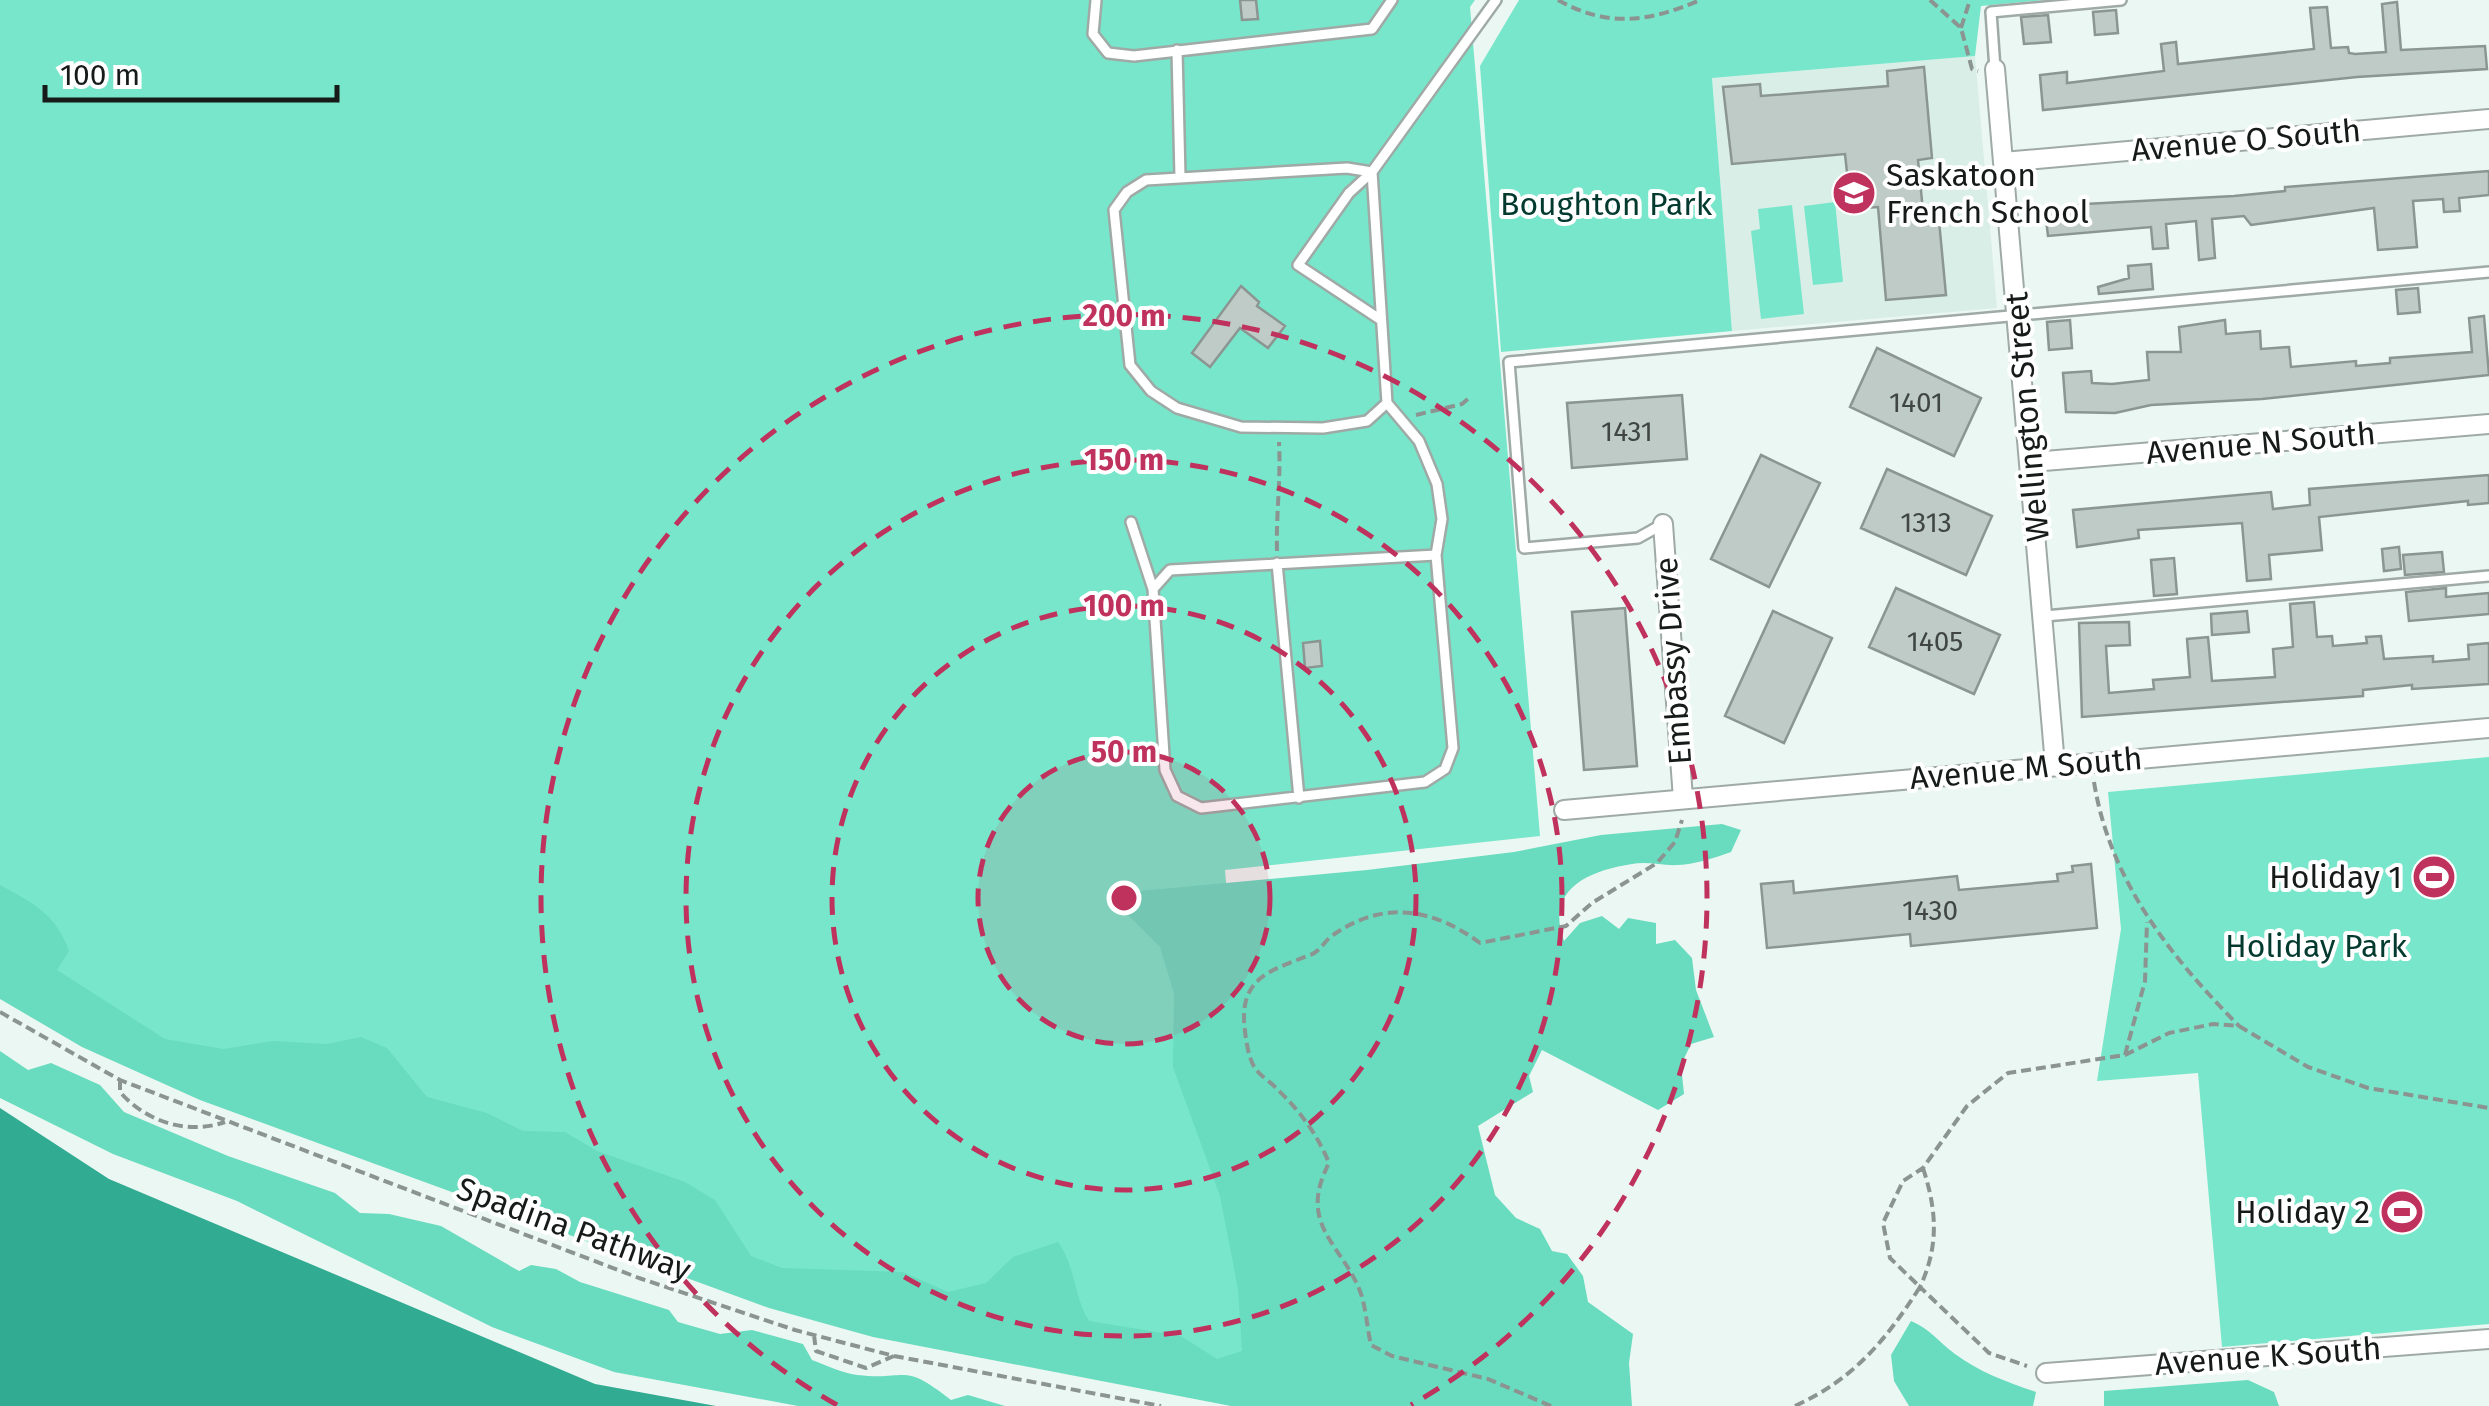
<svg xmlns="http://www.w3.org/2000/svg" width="2489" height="1406" viewBox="0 0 2489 1406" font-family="'Fira Sans',sans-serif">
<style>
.built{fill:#d9eee7}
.green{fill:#78e6ca}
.forest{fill:#69dbbe}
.water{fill:#31ab91}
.building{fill:#bfcbc7;stroke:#8b9693;stroke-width:2.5}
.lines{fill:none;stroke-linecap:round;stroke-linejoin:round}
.lane-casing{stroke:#9faaa6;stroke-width:14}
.street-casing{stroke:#9faaa6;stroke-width:22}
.path{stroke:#8b9491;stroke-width:4;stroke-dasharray:10 5;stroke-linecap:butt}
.lane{stroke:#fff;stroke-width:9}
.street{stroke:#fff;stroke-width:18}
.ring{fill:none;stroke:#c0325e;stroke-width:5;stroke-dasharray:18 12}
.labels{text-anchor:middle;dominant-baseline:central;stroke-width:8;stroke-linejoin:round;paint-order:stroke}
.number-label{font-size:28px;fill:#404644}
.street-label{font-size:32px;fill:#161a19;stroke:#fff}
.poi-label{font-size:32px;fill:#161a19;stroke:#fff;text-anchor:end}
.park-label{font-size:32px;fill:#033a2f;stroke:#fff}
.centre{fill:#c0325e;stroke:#fff;stroke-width:5}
.ring-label{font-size:30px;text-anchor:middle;font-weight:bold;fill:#c0325e;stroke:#fff;stroke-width:8;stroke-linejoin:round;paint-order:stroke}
</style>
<rect width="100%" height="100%" fill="#ebf7f3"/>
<path class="built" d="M1975,56L1997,308L1732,331L1712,78Z"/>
<path class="green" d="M0,0H1475L1470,7L1540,836L1225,870L1268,1387L874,1310L232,1088L0,968Z
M1519,0H2046L1981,6L1975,56L1712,78L1732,331L1501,352L1480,66Z
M1835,202L1843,282L1813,285L1804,206Z
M1792,205L1804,314L1761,319L1751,231L1760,229L1758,209Z
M2489,757V1324L2222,1347L2198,1073L2097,1081L2121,929L2108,792Z"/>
<path class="forest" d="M1722,824L1741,830L1731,852C1714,858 1696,864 1678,865C1663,866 1647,861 1632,864C1587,871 1545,890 1564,941L1580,923L1602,916L1619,929L1628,918L1656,923V944L1675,940L1692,958L1696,990L1714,1037L1691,1044L1681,1065L1684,1094L1658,1110L1542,1050L1529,1076L1533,1092L1478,1126L1495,1195L1516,1218L1540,1229L1552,1251L1567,1254L1583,1276L1588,1302L1633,1334L1629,1363L1632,1406H1231L873,1337L769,1308L200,1100L82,1047L0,999V885C33,903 56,914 69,951L57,970L165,1039L223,1049L273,1041L327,1044L361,1037L387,1048L427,1097L487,1113L523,1131L565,1132L597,1151L685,1182L715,1200L751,1256L782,1268L903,1272L948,1292L986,1283L1013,1257L1058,1242C1076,1267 1073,1295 1089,1321L1181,1336L1217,1359L1242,1351L1238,1289L1220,1196L1173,1067L1174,993L1160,947L1107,894L1367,870L1514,852L1601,835Z
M0,1051L28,1070L51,1063L100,1085L124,1112L228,1156L335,1193L360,1213L389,1214L441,1226L519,1271L531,1265L556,1269L580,1282L669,1310L678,1322L720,1334L752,1330L803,1344L812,1360C826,1365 842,1373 857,1375C910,1381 901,1361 951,1400L968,1395L1005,1406H798L614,1372L492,1327L237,1201L113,1154L0,1098Z
M1911,1321C1930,1329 1939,1342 1955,1354C1981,1373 2007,1382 2036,1392L2033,1406H1909L1894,1381L1891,1355Z
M2248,1380L2274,1392L2279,1406H2104V1391Z"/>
<path class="water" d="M0,1108L109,1179L595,1384L716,1406H0Z"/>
<path class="building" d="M1240,0H1256L1258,19L1242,20Z
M2397,2L2401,50L2485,46L2487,69L2357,77L2043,110L2040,75L2067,72V83L2164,71L2161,44L2176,42L2178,64L2314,49L2310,8L2327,7L2331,48L2348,47L2349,53L2355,54L2386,52L2382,4Z
M2116,10L2118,33L2095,35L2093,12Z
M2048,15L2051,42L2024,44L2021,17Z
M1924,67L1932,158L1918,160L1923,211L1938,210L1946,295L1886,300L1878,207L1851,209L1845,154L1732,164L1723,87L1760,84L1761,96L1888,86L1887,71Z
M2489,171V195L2459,198L2460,211L2444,212L2443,199L2413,201L2417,247L2378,250L2374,208L2251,225L2244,216L2212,219L2215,258L2199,260L2196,221L2166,224L2168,248L2153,249L2151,227L2048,236L2045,211L2085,204L2234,196L2285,191V187Z
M2151,264L2153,289L2099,294L2098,287L2129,278L2128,266Z
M1241,286L1259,302L1257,306L1285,326L1268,348L1240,328L1210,367L1192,353Z
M2418,288L2420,312L2398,314L2396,290Z
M2484,316L2489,375L2262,399L2151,405L2115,413L2066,412L2063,373L2091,371L2092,383L2112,384L2149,380L2147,352H2181L2179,327L2225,320L2226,334L2260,331L2261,349L2289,347L2291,367L2356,361V366L2390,363V358L2472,352L2469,318Z
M2070,320L2072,348L2049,350L2047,322Z
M1877,348L1981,398L1954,456L1850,407Z
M1682,395L1687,459L1572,468L1567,403Z
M1761,455L1820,483L1769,587L1711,559Z
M1887,469L1992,516L1966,575L1861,528Z
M2489,475V503L2468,505V501L2319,517L2322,550L2269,555L2271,579L2247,581L2242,523L2138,530L2139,538L2077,547L2073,510L2271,492L2273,509L2310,505L2309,489Z
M2399,547L2401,569L2384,571L2382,549Z
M2442,552L2444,572L2405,575L2403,555Z
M2174,558L2177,594L2154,596L2151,560Z
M1896,588L2000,635L1974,694L1869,647Z
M2446,588V597L2489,593V614L2409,621L2406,592Z
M2314,602L2317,637L2332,636L2333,646L2367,643L2366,637L2381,636L2384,659L2433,656V662L2469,659L2468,645L2489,643V684L2412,689V685L2363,690V696L2082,717L2079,623L2129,622L2130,645L2106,646L2109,693L2154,689L2153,680L2190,677L2187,639L2208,637L2212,681L2275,677L2273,649L2293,647L2290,604Z
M1625,608L1637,766L1584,770L1572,612Z
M1773,611L1832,638L1784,743L1725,716Z
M2247,611L2249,632L2212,635L2211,614Z
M1320,641L1322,666L1305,668L1303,643Z
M2091,864L2097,928L1911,946L1910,934L1767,948L1761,884L1793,881L1794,893L1957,876L1959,890L2058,881L2057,874L2073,872L2072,866Z"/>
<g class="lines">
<defs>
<path id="lane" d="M1096,0L1093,34L1108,53L1134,56L1372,29L1392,0
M1177,50L1180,177
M1995,69L1991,12L2121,0
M1381,320L1298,265L1349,193L1372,172L1496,0
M1131,522L1153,589L1165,770L1177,796L1201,808L1425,782L1445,769L1453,748L1436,555L1442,519L1437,484L1419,441L1387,403L1372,172L1347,168L1146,180L1127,192L1114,210L1130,365L1151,391L1177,408L1241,427L1323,428L1367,421L1387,403
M1663,524L1638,538L1524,548L1509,362L2489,272
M1277,563L1299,798
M1153,589L1170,570L1436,555
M2045,616L2489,576"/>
<path id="street" d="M1995,69L2055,765
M2003,162L2489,119
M2032,462L2489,424
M1663,524L1683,799
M1564,810L2489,728
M2046,1373L2489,1339"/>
</defs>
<use href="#lane" class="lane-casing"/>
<use href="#street" class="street-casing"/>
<path class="path" d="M1558,0C1608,28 1649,22 1700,0
M1930,0L1961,28L1972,69L1978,71
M1961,28L1970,0
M1416,415L1462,404L1470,397
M1277,551C1276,513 1281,480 1279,442
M2094,782C2110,881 2170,956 2239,1026
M0,1012L120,1080L639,1278L795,1330L894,1356L1161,1406
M2125,1055L2145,981L2147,922
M120,1080V1092C146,1122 188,1135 225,1122
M1923,1168C1937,1211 1939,1246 1920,1287L1989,1353L2027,1366
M814,1335L816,1351L866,1368L894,1356
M1551,1406L1488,1379L1392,1356L1371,1345C1367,1328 1366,1307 1360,1291C1341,1243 1297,1225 1329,1163C1317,1134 1300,1111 1277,1089C1271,1082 1260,1076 1255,1068C1249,1060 1246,1041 1245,1031C1238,978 1269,971 1310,955C1320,952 1324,941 1333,935C1384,899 1434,909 1480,943L1566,926L1592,903L1657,863L1675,842L1682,820
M1795,1406C1854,1379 1886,1340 1920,1287L1890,1258L1883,1223L1903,1181L1923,1168L1967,1106L2008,1073L2125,1055L2169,1033L2213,1024L2239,1026L2308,1067L2368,1088L2489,1108"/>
<use href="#lane" class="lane"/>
<use href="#street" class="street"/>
</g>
<circle cx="1124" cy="898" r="146" fill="#c0325e" fill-opacity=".12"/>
<g class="ring">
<circle cx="1124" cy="898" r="146"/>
<circle cx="1124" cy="898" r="292"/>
<circle cx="1124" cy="898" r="438"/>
<path d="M837 1405A583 583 0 1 1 1411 1405"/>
</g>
<defs>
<symbol id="school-disc" viewBox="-11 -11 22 22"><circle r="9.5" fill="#c0325e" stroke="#fff"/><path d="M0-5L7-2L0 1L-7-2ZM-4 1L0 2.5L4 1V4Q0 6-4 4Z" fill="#fff"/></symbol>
<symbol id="stadium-disc" viewBox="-11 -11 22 22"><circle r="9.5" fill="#c0325e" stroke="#fff"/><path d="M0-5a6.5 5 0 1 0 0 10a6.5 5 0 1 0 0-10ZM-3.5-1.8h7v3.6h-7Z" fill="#fff"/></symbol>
</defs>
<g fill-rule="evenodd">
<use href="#school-disc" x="1829" y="168" width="50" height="50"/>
<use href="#stadium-disc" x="2409" y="852" width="50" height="50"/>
<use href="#stadium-disc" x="2377" y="1187" width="50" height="50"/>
</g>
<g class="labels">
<g class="number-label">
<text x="1916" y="402">1401</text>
<text x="1627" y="431">1431</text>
<text x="1926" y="522">1313</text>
<text x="1935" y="641">1405</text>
<text x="1930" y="910">1430</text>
</g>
<g class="street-label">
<text transform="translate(2246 140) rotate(-5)">Avenue O South</text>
<text transform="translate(2027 417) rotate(-95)">Wellington Street</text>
<text transform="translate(2261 443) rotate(-5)">Avenue N South</text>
<text transform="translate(1673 661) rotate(-94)">Embassy Drive</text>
<text transform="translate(2026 768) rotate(-5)">Avenue M South</text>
<text transform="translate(574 1229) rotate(20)">Spadina Pathway</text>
<text transform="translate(2268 1356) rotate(-4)">Avenue K South</text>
</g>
<g class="poi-label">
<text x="1886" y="175" text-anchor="start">Saskatoon<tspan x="1886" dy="37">French School</tspan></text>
<text x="2402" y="877">Holiday 1</text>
<text x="2370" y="1212">Holiday 2</text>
</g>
<g class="park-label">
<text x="1606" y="204">Boughton Park</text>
<text x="2316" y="946">Holiday Park</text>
</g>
</g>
<circle cx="1124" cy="898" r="15" class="centre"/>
<g class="ring-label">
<text x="1124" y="326">200 m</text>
<text x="1124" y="470">150 m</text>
<text x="1124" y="616">100 m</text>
<text x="1124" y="762">50 m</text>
</g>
<path d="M45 85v15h292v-15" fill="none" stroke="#161a19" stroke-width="5"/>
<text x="60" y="85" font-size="30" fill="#161a19" stroke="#ffffff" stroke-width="8" paint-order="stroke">100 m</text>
</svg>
